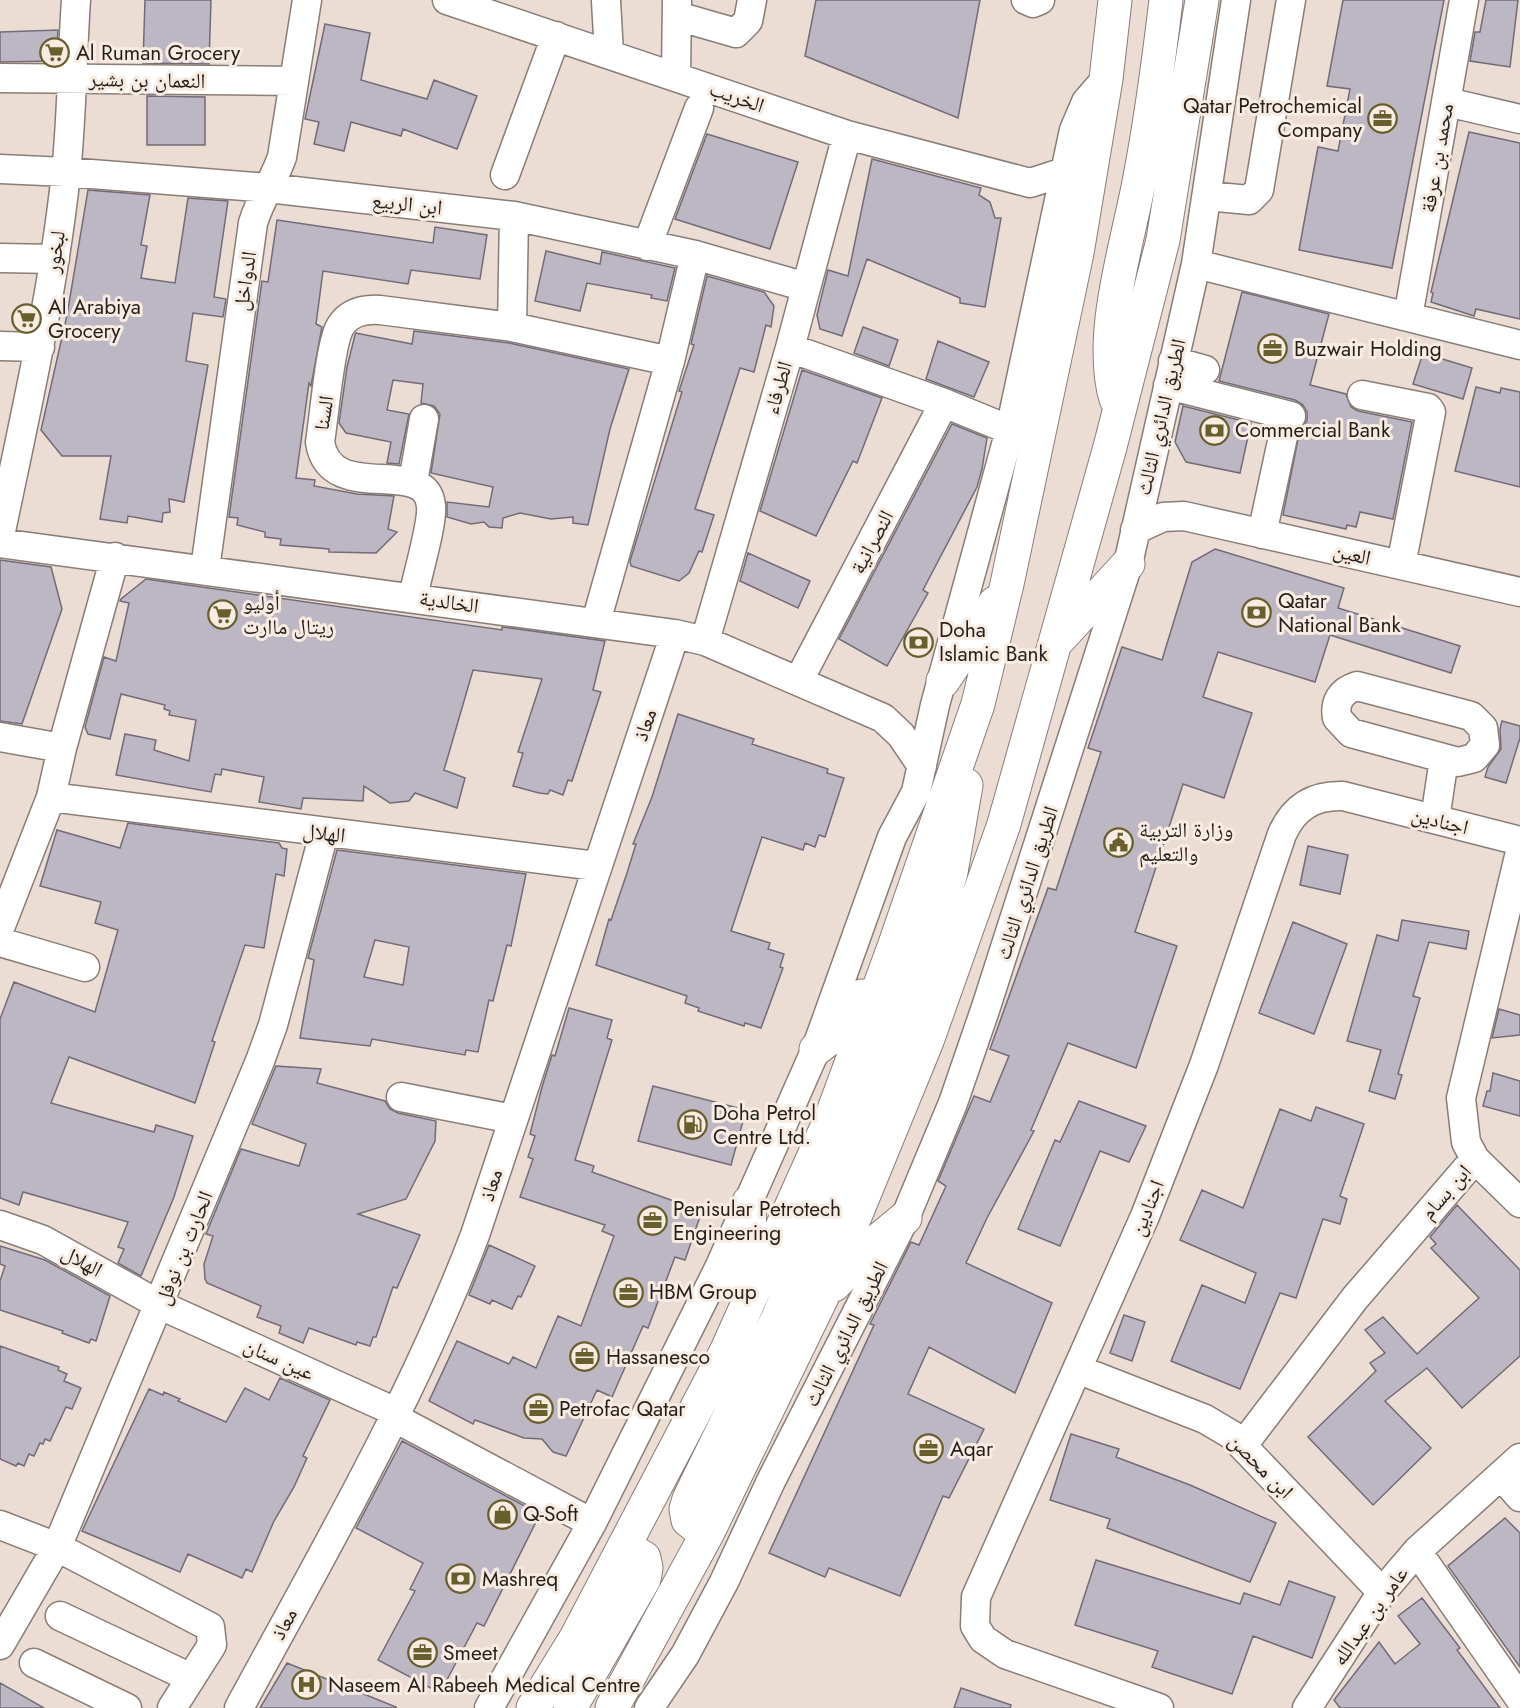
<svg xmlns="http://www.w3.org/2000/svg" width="1520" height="1708" viewBox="0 0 1520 1708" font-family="Jost,'Noto Naskh Arabic',sans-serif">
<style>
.building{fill:#bdb6c3;stroke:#726c78;stroke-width:1.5;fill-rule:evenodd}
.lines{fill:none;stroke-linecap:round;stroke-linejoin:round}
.minor-casing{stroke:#8a7d75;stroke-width:31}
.highway-casing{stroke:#8a7d75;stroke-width:35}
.minor{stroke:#fff;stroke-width:28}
.highway{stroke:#fff;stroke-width:33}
.labels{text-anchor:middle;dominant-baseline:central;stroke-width:6;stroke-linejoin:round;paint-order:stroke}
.poi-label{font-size:21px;fill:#241f1c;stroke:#f8ebe1;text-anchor:start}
.street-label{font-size:21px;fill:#241f1c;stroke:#f8ebe1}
</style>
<rect width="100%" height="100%" fill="#ebddd4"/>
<path class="building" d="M145,0H211L209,64L143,63Z
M816,0H980L958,118L805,56Z
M1343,0H1444L1392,268L1299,250L1318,147L1338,151L1350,89L1327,86Z
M1486,0H1518L1510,67L1470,61L1475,32H1480Z
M325,24L370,33L361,80L427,99L434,80L477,96L457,149L403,129L401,136L351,122L344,151L314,144L319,122L305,119Z
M58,30L56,61L0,62V32Z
M147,96L205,97V145H147Z
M1469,132L1520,143V319L1476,309L1474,316L1431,302L1433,293L1431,292Z
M707,134L798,162L770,249L675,219Z
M872,159L981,188L979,195L990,202L995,218H1001L985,307L960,303V298L867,259L842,336L820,329L817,315L828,270L848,276Z
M88,190L150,195L141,245L147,246L141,278L175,283L188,198L228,201L214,297L226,299L223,317L193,313L186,361L208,365L184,502L169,499L170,512L163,513L162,522L128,516L127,523L100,519L111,456H62L41,430L67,315Z
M277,220L433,243L435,227L487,235L480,279L411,270L408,284L323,271L316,324L322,327L311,386L309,383L296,478L315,480L314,486L357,494L394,496L388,529L397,532L376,553L329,552V549L280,545L281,539L265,537V532L237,525L238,518L229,517L262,281L268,282Z
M546,251L600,264L602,252L675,268L667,301L651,298L652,295L587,283L580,311L535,301Z
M707,276L764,292L774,306L771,327L766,325L754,372L740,368L695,509L714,515L702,552L699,551L689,573L679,581L631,566L630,561L682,392L679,391L694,345L691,344Z
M1242,292L1329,314L1310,385L1346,394L1351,407L1358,411L1412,422L1393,519L1360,512L1356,527L1347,525L1346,529L1283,515L1300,429L1307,421V412L1303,405L1295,400L1219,381Z
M863,327L898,340L889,366L854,353Z
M414,331L509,343L629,369L610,429L588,525L573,523V517L551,519L520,513L503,518L502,528L489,527L484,522L471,524L447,517V502L489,507L493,487L431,473L440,414L434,406L421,403L423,384L393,380L387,410L409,414L399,464L387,463L391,442L346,433L339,423L347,367L355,335L356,333L412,344Z
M938,341L989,362L974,397L926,379Z
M1423,353L1472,368L1463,399L1413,384Z
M802,370L882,398L857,463L853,461L816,536L760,511Z
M1476,387L1500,393L1501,388L1520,392V487L1455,471Z
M1183,406L1251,423L1240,473L1186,462L1175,442Z
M952,424L987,438L982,469L977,487L923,590L928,593L887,666L839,639Z
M1215,549L1344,588L1338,608L1460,646L1451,673L1330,635L1315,682L1218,652L1203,697L1252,713L1224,798L1183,784L1135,932L1177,946L1136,1068L1068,1043L1031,1130L1034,1131L987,1218L966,1263L1052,1303L1015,1393L929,1347L908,1394L984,1429L949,1498L943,1496L900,1596L829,1568L825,1577L769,1553L874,1325L870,1324L911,1242L919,1245L946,1186L938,1181L974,1096L990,1102L1009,1056L990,1049L1048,888L1056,890L1101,752L1088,748L1122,647L1162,660L1192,562Z
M748,553L810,581L798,608L740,581Z
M0,560L51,567L62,609L22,724L0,721Z
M146,579L502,630V627L605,641L593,690L601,692L572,781L568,780L563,795L550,790L548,794L539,793L513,786L523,753L518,752L542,679L473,670L444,770L465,778L457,808L415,793L409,801L390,803L364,786L363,801L303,798L301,809L259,802L264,777L222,769L221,775L215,774L211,792L116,775L125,734L156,740L154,750L189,761L196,720L169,715L170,711L164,709L165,705L121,694L110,739L88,734L85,727L104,657L116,661L129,603L120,601L121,599Z
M678,714L754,739L752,744L828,769L827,773L844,778L825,837L819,835L815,847L805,843L803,850L762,837L731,931L770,943L768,949L784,954L780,967L783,968L761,1028L745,1023L744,1026L698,1011L699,1008L685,1003L687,996L596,965L609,919L611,920L627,873L636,844H633L652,797Z
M1502,721L1520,726V738L1506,783L1485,777L1488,767L1501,749L1500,729Z
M128,823L279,843L282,848L287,849L284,876L276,874L264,948L245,945L212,1041L215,1042L195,1103L69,1057L51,1103L154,1132L156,1125L193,1136L174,1197L141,1276L118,1263L124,1249L118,1247L128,1222L23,1192L19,1205L0,1198V1019L14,982L95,1012L118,930L95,923L101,902L40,886L57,830L120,848Z
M1308,846L1348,855L1340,894L1300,885Z
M337,850L526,874L511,946L507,945L493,1001L489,1000L478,1052L466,1050L465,1055L372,1039L370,1046L300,1038L314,960L308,958ZM375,940L409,947L403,985L364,977Z
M1402,920L1469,931L1466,949L1429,942L1413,996L1420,998L1398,1074L1402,1075L1395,1099L1369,1091L1381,1050L1347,1041L1377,935L1398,941Z
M1293,922L1347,944L1314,1034L1259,1013Z
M569,1008L612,1020L607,1038L612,1040L575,1160L594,1166L592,1172L702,1211L685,1260L675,1257L648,1328L643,1326L612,1397L597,1390L566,1456L553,1452L542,1439L524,1438L475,1420L473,1424L429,1401L457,1341L509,1364L513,1357L536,1368L558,1316L581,1326L614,1236L602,1231L605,1225L520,1197L533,1159L528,1157L535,1136L530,1134L542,1087L552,1055L555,1056Z
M1499,1009L1520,1015V1035L1492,1038Z
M276,1066L321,1069L317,1083L385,1101L390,1109L398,1113L436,1121L435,1141L406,1199L358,1214L420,1235L397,1288L393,1287L376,1337H373L370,1346L357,1342L356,1345L309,1328L303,1343L279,1333L281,1326L257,1317L261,1306L207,1283L205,1279L204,1264L213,1236L206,1234L241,1149L299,1166L306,1144L252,1124Z
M1493,1073L1520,1081V1116L1483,1106L1487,1091H1490Z
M653,1086L746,1110L731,1165L638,1141Z
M1079,1101L1146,1126L1129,1162L1100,1151L1060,1246L1018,1229L1055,1140L1060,1142Z
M1316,1107L1364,1124L1340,1196L1347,1199L1340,1224L1323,1219L1296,1298L1280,1293L1240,1389L1171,1361L1202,1285L1245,1303L1256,1273L1180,1240L1202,1190L1243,1208L1280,1109L1311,1121Z
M1457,1205L1520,1270V1356L1462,1408L1427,1368L1385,1401L1431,1448L1373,1505L1308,1437L1376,1371L1370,1363L1385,1353L1365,1330L1383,1317L1417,1354L1479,1298L1431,1248L1436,1244L1430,1237Z
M489,1245L535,1266L521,1297L518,1296L512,1309L492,1300L490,1304L469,1295Z
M0,1246L45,1260L110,1296L96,1341L91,1339L89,1343L62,1333L63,1331L0,1310V1281L5,1266L0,1264Z
M1124,1315L1145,1322L1132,1361L1110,1353Z
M0,1346L59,1367L58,1370L67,1374L64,1381L81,1388L72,1409L66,1407L50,1441L45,1439L43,1444L40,1443L34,1456L29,1454L24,1466L18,1463L16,1466L0,1459Z
M280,1378L330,1400L303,1456L307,1458L294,1487L274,1521L252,1572L246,1569L242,1578L188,1554L180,1572L82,1531L149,1389L163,1395L164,1392L180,1399L178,1401L226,1422L245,1388L269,1400Z
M1071,1434L1119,1449L1116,1457L1190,1485L1276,1523L1250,1582L1107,1528L1110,1519L1050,1500Z
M402,1441L540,1514L484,1626L477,1623L440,1693L378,1660L415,1591L410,1589L423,1563L356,1528Z
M1505,1518L1520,1533V1667L1448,1566Z
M1096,1560L1240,1604L1244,1593L1280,1605L1289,1581L1335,1597L1312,1658L1253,1636L1232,1694L1152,1667L1158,1651L1075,1625Z
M1422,1598L1460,1648L1457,1650L1500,1708H1340L1334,1700L1379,1642L1395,1664L1420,1644L1398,1616Z
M287,1663L396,1707V1708H260Z
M0,1683L44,1708H0Z
M961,1688L1011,1705L1010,1708H954Z"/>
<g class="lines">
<defs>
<path id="minor" d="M447,0L847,135L1030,183L1064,172
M1026,0L1033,3L1040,0
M606,1L609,54
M677,16L736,33L748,21L752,0
M676,76L677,0
M0,78L294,81
M1447,102L1520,119
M0,169L66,172L268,188L514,216L695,255L806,287
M505,175L556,36
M1207,196L1249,200L1259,190L1291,0
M647,246L699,108
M0,258L55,259
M1196,264L1520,345
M1408,317L1464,0
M512,327L514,216
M0,346L40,347
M790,348L944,403L1010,430
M1173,361L1205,370
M1168,385L1291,416
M1362,395L1428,408L1431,412L1401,565
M413,482L424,419
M1135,530L1163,517L1184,516L1520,592
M1262,534L1284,432
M0,536C25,415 53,295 66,173C72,116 72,57 76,0
M0,543L675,634L705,641L883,718L901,735L922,766
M205,569L253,223C260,199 274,180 282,157L307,0
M413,597C417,576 433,523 431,506C426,454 330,507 320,442C324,418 330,344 340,327C349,312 364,309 380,310L512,327L670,361
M596,622L670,361L695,255
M705,641L790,348L847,135
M799,680L944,403
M1357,686L1471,716L1483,728L1485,745L1474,758L1458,762L1351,733L1337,718C1334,702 1341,691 1357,686Z
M0,737L62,748
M51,797L596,866
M1435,819L1444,759
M0,928L51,797L62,748L115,557
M0,942L85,967
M401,1097L513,1119
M1475,1159L1520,1203
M0,1225L43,1240L160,1305L398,1413
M1077,1369L1205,1419L1232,1435L1382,1592
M395,1418L592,1523
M1243,1445L1355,1298L1475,1159L1466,1142L1461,1098L1520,852
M1501,1475L1520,1497
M0,1525L57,1547L210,1627L212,1645L172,1708
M1417,1551L1520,1699
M60,1616L191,1678
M0,1645L57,1547L260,1061L273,1025L324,833
M34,1663L127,1708
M239,1708C323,1553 412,1400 475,1235L675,634
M489,1708L592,1523L720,1266L816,1049L892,837L916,792L935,705L1010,430L1074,130L1086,102L1106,79
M649,1708L685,1655L724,1582L771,1481L905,1218L953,1103L986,1007L1128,564L1196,264L1236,0
M1159,1708L1005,1654L983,1639L975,1626L976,1597L1145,1216L1204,1065L1282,834C1294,807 1314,795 1343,796L1520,841
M1307,1708L1382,1592L1417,1551L1520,1458"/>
<path id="highway" d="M1116,399C1097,335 1128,243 1140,177C1151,119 1159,59 1166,0
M1059,639L1128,564
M943,681L995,603
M816,1049L837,1033L862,996
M738,1285L750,1244L749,1202
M834,1285L870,1247L905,1218
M708,1532L699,1529L688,1520L686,1509L689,1499L778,1318L907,1007L936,926L951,872L966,785
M533,1708L576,1638L726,1352L831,1118L894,947L978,704L1007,584L1077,253L1106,79L1115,0
M570,1708L644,1579L646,1568L644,1558L624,1546
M612,1708L708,1532L822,1297L927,1041L1004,824L1110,447L1163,240L1202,0"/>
</defs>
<use href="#minor" class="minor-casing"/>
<use href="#highway" class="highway-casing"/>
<use href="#minor" class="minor"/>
<use href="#highway" class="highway"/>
</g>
<defs>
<symbol id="supermarket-ring" viewBox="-11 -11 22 22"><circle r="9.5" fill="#f8ebe1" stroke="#68602c" stroke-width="1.5"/><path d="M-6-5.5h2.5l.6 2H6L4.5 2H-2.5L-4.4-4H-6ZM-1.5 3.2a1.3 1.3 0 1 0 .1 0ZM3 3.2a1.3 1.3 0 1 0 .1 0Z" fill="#68602c"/></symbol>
<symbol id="office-ring" viewBox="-11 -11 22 22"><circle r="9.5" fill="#f8ebe1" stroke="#68602c" stroke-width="1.5"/><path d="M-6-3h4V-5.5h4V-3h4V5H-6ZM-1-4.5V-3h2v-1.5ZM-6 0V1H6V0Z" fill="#68602c"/></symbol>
<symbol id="bank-ring" viewBox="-11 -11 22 22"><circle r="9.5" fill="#f8ebe1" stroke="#68602c" stroke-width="1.5"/><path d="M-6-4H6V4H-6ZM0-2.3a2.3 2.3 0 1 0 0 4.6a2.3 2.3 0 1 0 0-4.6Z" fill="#68602c"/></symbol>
<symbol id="civic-ring" viewBox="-11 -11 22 22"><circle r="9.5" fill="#f8ebe1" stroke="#68602c" stroke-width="1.5"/><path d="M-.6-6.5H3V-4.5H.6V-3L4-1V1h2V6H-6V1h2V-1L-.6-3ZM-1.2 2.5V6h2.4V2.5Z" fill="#68602c"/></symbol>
<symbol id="fuel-ring" viewBox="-11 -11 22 22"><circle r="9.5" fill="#f8ebe1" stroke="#68602c" stroke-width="1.5"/><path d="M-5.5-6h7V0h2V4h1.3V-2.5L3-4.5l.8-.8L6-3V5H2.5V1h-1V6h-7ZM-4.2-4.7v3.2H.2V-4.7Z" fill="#68602c"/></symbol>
<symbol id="shop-ring" viewBox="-11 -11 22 22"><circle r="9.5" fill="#f8ebe1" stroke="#68602c" stroke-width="1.5"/><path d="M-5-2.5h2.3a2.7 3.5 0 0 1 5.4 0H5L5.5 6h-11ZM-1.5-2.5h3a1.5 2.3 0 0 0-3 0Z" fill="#68602c"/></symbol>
<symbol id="hospital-ring" viewBox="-11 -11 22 22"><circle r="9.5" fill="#f8ebe1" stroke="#68602c" stroke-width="1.5"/><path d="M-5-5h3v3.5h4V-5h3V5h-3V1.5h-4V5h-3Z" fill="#68602c"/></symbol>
</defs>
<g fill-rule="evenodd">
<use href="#supermarket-ring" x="38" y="36" width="33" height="33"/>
<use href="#office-ring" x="1366" y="102" width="33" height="33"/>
<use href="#supermarket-ring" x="10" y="302" width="33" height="33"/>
<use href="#office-ring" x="1256" y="332" width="33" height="33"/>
<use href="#bank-ring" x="1198" y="414" width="33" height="33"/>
<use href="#bank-ring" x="1240" y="596" width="33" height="33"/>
<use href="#supermarket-ring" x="206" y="598" width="33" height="33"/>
<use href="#bank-ring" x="902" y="626" width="33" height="33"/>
<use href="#civic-ring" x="1102" y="826" width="33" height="33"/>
<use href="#fuel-ring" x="676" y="1108" width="33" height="33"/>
<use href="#office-ring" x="636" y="1204" width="33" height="33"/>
<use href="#office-ring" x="612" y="1276" width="33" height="33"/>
<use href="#office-ring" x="568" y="1340" width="33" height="33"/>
<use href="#office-ring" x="522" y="1392" width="33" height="33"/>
<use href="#office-ring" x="912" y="1432" width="33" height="33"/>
<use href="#shop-ring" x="486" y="1498" width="33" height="33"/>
<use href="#bank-ring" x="444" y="1562" width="33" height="33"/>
<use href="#office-ring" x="406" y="1636" width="33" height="33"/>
<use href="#hospital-ring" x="290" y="1668" width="33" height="33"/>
</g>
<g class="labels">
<g class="poi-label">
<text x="76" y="53">Al Ruman Grocery</text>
<text x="1362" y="106" text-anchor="end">Qatar Petrochemical<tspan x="1362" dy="24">Company</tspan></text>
<text x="48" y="307">Al Arabiya<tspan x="48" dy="24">Grocery</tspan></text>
<text x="1294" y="349">Buzwair Holding</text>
<text x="1235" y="430">Commercial Bank</text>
<text x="1278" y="601">Qatar<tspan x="1278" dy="24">National Bank</tspan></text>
<text x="243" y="603">أوليو<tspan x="243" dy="24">ريتال ماارت</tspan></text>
<text x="939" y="630">Doha<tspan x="939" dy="24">Islamic Bank</tspan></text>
<text x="1139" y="830">وزارة التربية<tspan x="1139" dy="24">والتعليم</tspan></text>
<text x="713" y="1113">Doha Petrol<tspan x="713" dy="24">Centre Ltd.</tspan></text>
<text x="673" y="1209">Penisular Petrotech<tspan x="673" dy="24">Engineering</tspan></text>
<text x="649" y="1292">HBM Group</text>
<text x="606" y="1357">Hassanesco</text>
<text x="559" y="1409">Petrofac Qatar</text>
<text x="950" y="1449">Aqar</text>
<text x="523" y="1514">Q-Soft</text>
<text x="482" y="1579">Mashreq</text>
<text x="443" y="1653">Smeet</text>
<text x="328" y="1685">Naseem Al Rabeeh Medical Centre</text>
</g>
<g class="street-label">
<text transform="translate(147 80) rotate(1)">النعمان بن بشير</text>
<text transform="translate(737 97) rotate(19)">الخريب</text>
<text transform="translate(1437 158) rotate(-80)">محمد بن عرفة</text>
<text transform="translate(407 204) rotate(6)">ابن الربيع</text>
<text transform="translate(55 252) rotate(-82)">لبخور</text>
<text transform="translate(245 281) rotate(-82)">الدواخل</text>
<text transform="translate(778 388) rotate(-74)">الطرفاء</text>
<text transform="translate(324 413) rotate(-81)">السنا</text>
<text transform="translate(1161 417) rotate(-77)">الطريق الدائري الثالث</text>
<text transform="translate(872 542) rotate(-62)">النصرانية</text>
<text transform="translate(1352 554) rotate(13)">العين</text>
<text transform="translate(449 602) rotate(8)">الخالدية</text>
<text transform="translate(645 725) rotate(-71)">معاذ</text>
<text transform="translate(1440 821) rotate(14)">اجنادين</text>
<text transform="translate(324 833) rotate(7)">الهلال</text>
<text transform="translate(1027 883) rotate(-72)">الطريق الدائري الثالث</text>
<text transform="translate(491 1185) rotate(-72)">معاذ</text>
<text transform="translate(1446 1192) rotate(-49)">ابن بسام</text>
<text transform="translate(1147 1208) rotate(-68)">اجنادين</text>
<text transform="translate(184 1248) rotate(-68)">الحارث بن نوفل</text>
<text transform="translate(82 1261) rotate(29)">الهلال</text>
<text transform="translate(846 1334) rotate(-63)">الطريق الدائري الثالث</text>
<text transform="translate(279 1359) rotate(24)">عين سنان</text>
<text transform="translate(1261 1466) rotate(45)">ابن محصن</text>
<text transform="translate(1370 1616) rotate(-55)">عامر بن عبدالله</text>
<text transform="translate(284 1624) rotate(-62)">معاذ</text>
</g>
</g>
</svg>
